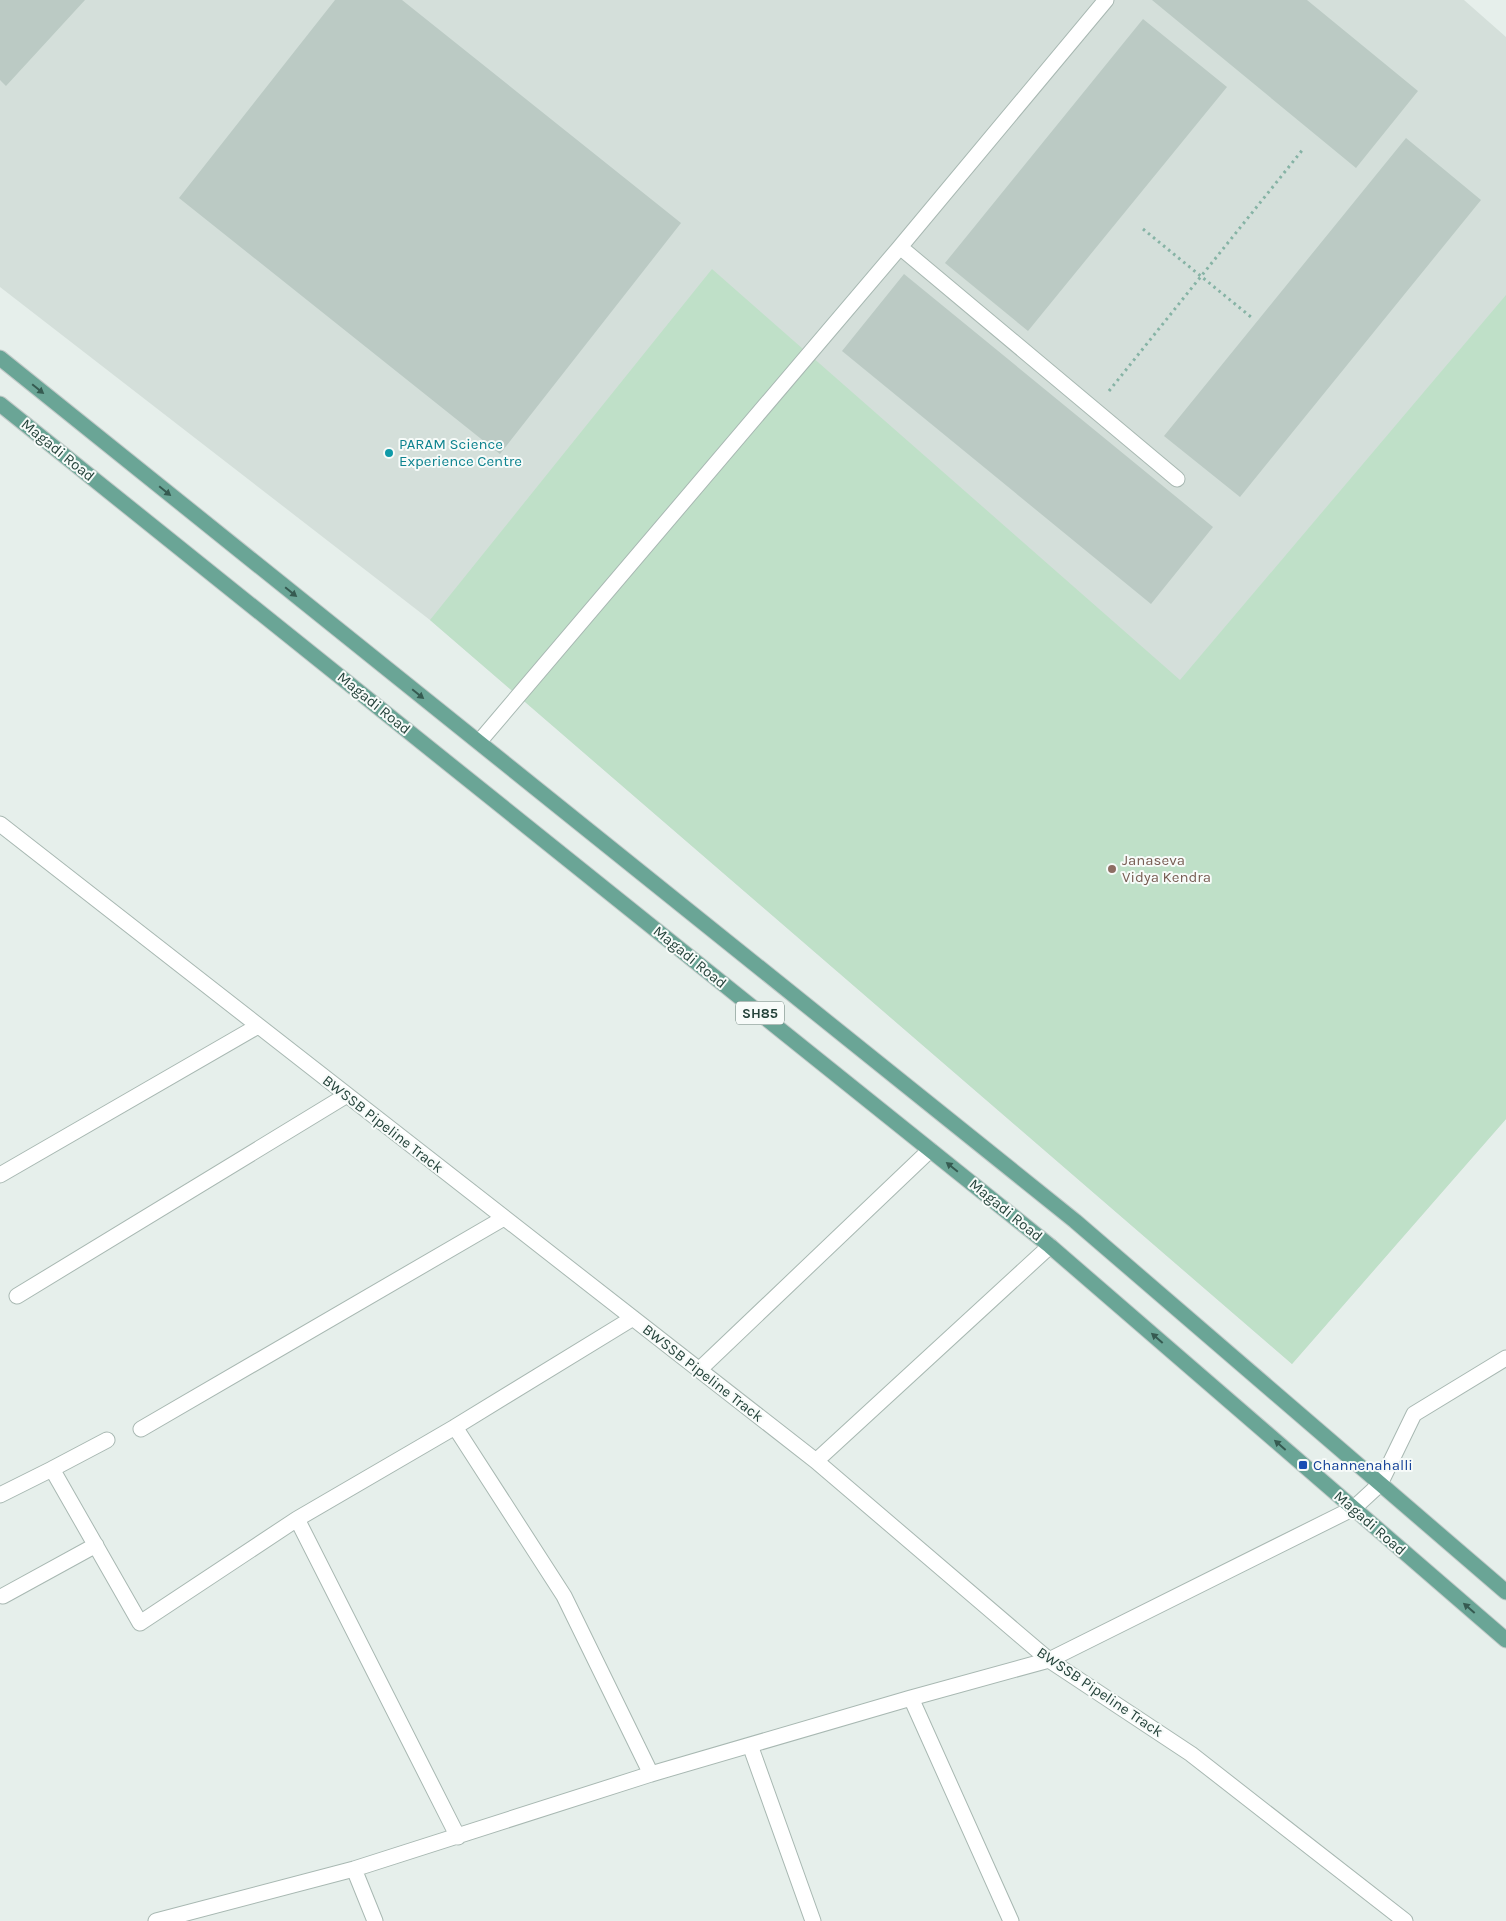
<svg xmlns="http://www.w3.org/2000/svg" width="1506" height="1921" viewBox="0 0 1506 1921" font-family="Karla,sans-serif">
<style>
.built{fill:#d4dfda}
.green{fill:#bfe0c8}
.building{fill:#bbcac4}
.lines{fill:none;stroke-linecap:round;stroke-linejoin:round}
.lane-casing{stroke:#a8b8b2;stroke-width:17}
.street-casing{stroke:#a8b8b2;stroke-width:17}
.primary-casing{stroke:#c2cac8;stroke-width:17}
.path{stroke:#86b3a5;stroke-width:3;stroke-dasharray:2.5 4;stroke-linecap:butt}
.lane{stroke:#fff;stroke-width:15}
.street{stroke:#fff;stroke-width:15}
.primary{stroke:#6aa596;stroke-width:15}
.oneway{fill:#365b51}
.culture-dot{fill:#0f9aa8;stroke:#f7fbf9;stroke-width:2}
.education-dot{fill:#8d6e63;stroke:#f7fbf9;stroke-width:2}
.transit-dot{fill:#1a4fb4;stroke:#f7fbf9;stroke-width:2}
.labels{text-anchor:middle;dominant-baseline:central;stroke-width:4;stroke-linejoin:round;paint-order:stroke}
.shield{fill:#f7fbf9;stroke:#637a73;stroke-width:1}
.shield-label{font-size:14px;font-weight:bold;fill:#24423a}
.culture-label{font-size:15px;fill:#0d838f;stroke:#f7fbf9;text-anchor:start}
.street-label{font-size:15px;fill:#24423a;stroke:#f7fbf9}
.education-label{font-size:15px;fill:#785e54;stroke:#f7fbf9;text-anchor:start}
.transit-label{font-size:15px;fill:#164399;stroke:#f7fbf9;text-anchor:start}
</style>
<rect width="100%" height="100%" fill="#e6efeb"/>
<path class="built" d="M0,0H1464L1506,37V1119L1292,1364L430,620L0,287Z"/>
<path class="green" d="M712,269L1180,680L1506,295V1119L1292,1364L430,620Z"/>
<path class="building" d="M0,0H85L6,86L0,80Z
M335,0H402L681,223L500,454L179,198Z
M1152,0H1307L1418,91L1356,168Z
M1143,19L1227,87L1028,331L945,263Z
M1406,138L1481,200L1240,497L1164,436Z
M904,274L1213,527L1151,604L842,351Z"/>
<g class="lines">
<defs>
<path id="lane" d="M1106,0L900,247L1177,479
M479,742L900,247"/>
<path id="street" d="M0,824L816,1461L1049,1660L1191,1754L1405,1921
M0,1175L258,1026
M17,1296L347,1095
M699,1370L930,1150
M455,1427L564,1596L651,1774
M141,1429L504,1218
M107,1440L52,1469L140,1623L297,1519L455,1427L633,1318
M816,1461L1050,1246
M0,1495L52,1469
M297,1519L458,1837
M3,1596L96,1545
M911,1698L1049,1660L1354,1508L1380,1484L1414,1414L1506,1358
M750,1745L813,1921
M354,1869L375,1921
M156,1921L354,1869L651,1774L911,1698L1011,1921"/>
<path id="primary" d="M0,358L1075,1221L1506,1592
M0,404L1050,1246L1506,1640"/>
</defs>
<use href="#lane" class="lane-casing"/>
<use href="#street" class="street-casing"/>
<use href="#primary" class="primary-casing"/>
<path class="path" d="M1143,229L1251,317
M1109,391L1304,148"/>
<use href="#lane" class="lane"/>
<use href="#street" class="street"/>
<use href="#primary" class="primary"/>
</g>
<defs><path id="oneway-solid" d="M-6-.8H1V-3.2L6.5 0L1 3.2V.8H-6Z" transform="scale(1.25)"/></defs>
<g class="oneway">
<use href="#oneway-solid" transform="translate(38 389) rotate(39)"/>
<use href="#oneway-solid" transform="translate(165 491) rotate(39)"/>
<use href="#oneway-solid" transform="translate(291 592) rotate(39)"/>
<use href="#oneway-solid" transform="translate(418 694) rotate(39)"/>
<use href="#oneway-solid" transform="translate(952 1167) rotate(-141)"/>
<use href="#oneway-solid" transform="translate(1157 1338) rotate(-139)"/>
<use href="#oneway-solid" transform="translate(1280 1445) rotate(-139)"/>
<use href="#oneway-solid" transform="translate(1469 1608) rotate(-139)"/>
</g>
<circle class="culture-dot" cx="389" cy="453" r="5"/>
<circle class="education-dot" cx="1112" cy="869" r="5"/>
<rect class="transit-dot" x="1298" y="1460" width="10" height="10" rx="2.5"/>
<g class="labels">
<rect class="shield" x="736" y="1001.5" width="48" height="23" rx="4"/>
<g class="shield-label">
<text x="760" y="1013">SH85</text>
</g>
<g class="culture-label">
<text x="399" y="444">PARAM Science<tspan x="399" dy="17">Experience Centre</tspan></text>
</g>
<g class="street-label">
<text transform="translate(58 450) rotate(39)">Magadi Road</text>
<text transform="translate(374 703) rotate(39)">Magadi Road</text>
<text transform="translate(690 957) rotate(39)">Magadi Road</text>
<text transform="translate(383 1124) rotate(38)">BWSSB Pipeline Track</text>
<text transform="translate(1006 1210) rotate(39)">Magadi Road</text>
<text transform="translate(703 1373) rotate(38)">BWSSB Pipeline Track</text>
<text transform="translate(1370 1523) rotate(41)">Magadi Road</text>
<text transform="translate(1100 1692) rotate(34)">BWSSB Pipeline Track</text>
</g>
<g class="education-label">
<text x="1122" y="860">Janaseva<tspan x="1122" dy="17">Vidya Kendra</tspan></text>
</g>
<g class="transit-label">
<text x="1313" y="1465">Channenahalli</text>
</g>
</g>
</svg>
